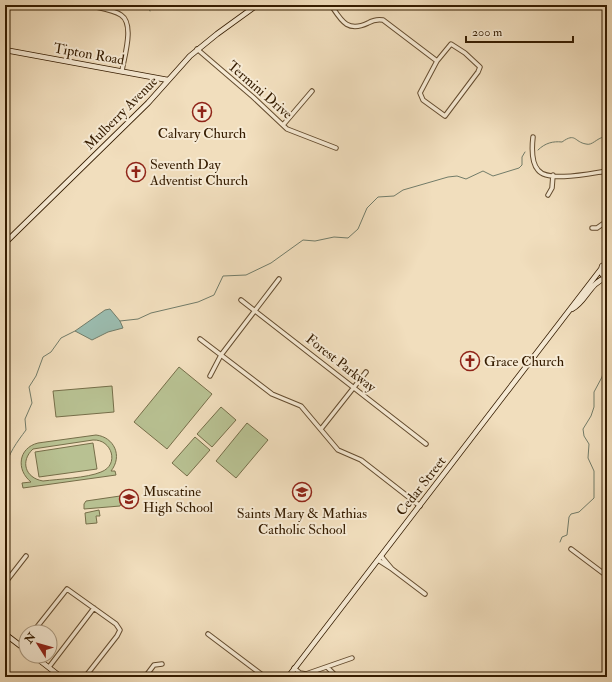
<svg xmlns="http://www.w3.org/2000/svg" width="612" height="682" viewBox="0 0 612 682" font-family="'IM FELL Double Pica',serif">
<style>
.green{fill:#b8c192;stroke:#766e49;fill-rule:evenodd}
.water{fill:#9bbcaf;stroke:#727c69}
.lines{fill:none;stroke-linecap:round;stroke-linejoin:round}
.stream{stroke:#727c69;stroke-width:1}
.street-casing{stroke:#644c2f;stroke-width:5.5}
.secondary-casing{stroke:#351c00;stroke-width:6}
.street{stroke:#f6ead4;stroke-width:3.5}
.secondary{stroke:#f6ead4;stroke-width:4.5}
.labels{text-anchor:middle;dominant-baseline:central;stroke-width:4;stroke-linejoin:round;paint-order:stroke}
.street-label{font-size:14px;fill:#351c00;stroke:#f6ead4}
.poi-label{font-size:14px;fill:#351c00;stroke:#f6ead4;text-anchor:start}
</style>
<rect width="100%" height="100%" fill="#f1debd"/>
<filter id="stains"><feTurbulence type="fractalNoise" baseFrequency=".005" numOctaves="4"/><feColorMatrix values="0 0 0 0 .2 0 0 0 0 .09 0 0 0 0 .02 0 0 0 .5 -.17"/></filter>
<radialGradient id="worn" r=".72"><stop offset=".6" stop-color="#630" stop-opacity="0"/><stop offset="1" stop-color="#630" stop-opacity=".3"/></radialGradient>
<path class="green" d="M179,367L212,394L167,449L134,422Z
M112,386L114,412L56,417L53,391Z
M221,407L236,420L212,447L197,434Z
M247,423L268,440L236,478L216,461Z
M96,435C114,437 123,456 111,471H115L116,475L23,488L22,483L31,482C16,470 18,448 38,443ZM93,440C112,439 120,465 101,472C87,478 59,479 43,481C25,478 20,461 33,449Z
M195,437L210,450L187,476L172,463Z
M93,443L97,469L39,477L35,452Z
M120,496L121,504L120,506L84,509V504L86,501Z
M99,510L100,516H96L97,523L86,524L85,513Z"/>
<path class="water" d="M110,309L120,321L123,328L108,332L92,340L75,331L105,310Z"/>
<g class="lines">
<path class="stream" d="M148,5L150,11
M538,150C545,143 553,141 562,142C576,132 574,142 586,144C592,146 597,138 604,137L607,143
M120,321L138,319L151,313L198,302L214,295L223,276L246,275L271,263L303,240L315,241L334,237L348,238L358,229L367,208L378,197L394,196L403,190L448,177L457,176L466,179L483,171L493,176L519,168L522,165V157L525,152
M5,469C8,454 17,442 26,430L25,419L32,403L29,387L36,376L43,357L51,352L61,338L75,331
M560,542L562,537L567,535L569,517L571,514L579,512L594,498V471L588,458L589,444L584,436L583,429L591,416L594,407V392L602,377L607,358"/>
<defs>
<path id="street" d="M88,5C98,8 112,9 121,15C135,24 124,57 122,71
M331,5C341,20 347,33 368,23C373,20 377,19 383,20L437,61
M451,44L465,53L480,67L478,72L445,116L423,100L420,93L437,61Z
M197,49L253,97L287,129L336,148
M283,125L312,91
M533,137C532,146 531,162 538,170C548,183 592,173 607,171
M548,195L552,188L553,175
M592,228H597L607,221
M241,300L426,444
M200,339L272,394L301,406L338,450L361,460L420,506
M210,376L221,355L279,279
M321,429L366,372
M571,549L607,576
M381,556L392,569L425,594
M378,560L392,569
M5,583L26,556
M33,632L67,589L116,624L120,630L117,636L85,677
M208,634L265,677
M22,647L26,642
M49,667L94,608
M327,667L337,677
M294,668L300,673L306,674L352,658
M145,677L154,665L162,664"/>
<path id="secondary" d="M5,50L168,80
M5,243L148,103L190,56L217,34L257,5
M607,263L602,266C600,272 602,276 607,278
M572,309C586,302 590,282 606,278
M5,634L26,650
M34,656L61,677
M288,677L601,269"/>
</defs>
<use href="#street" class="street-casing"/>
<use href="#secondary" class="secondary-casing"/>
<use href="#street" class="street"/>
<use href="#secondary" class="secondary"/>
</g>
<defs>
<symbol id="church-ring" viewBox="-11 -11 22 22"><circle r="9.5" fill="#f6ead4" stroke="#8f2418" stroke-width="1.5"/><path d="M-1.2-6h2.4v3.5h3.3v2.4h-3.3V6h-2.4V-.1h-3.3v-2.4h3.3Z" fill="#8f2418"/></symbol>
<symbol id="school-ring" viewBox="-11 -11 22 22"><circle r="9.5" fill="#f6ead4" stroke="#8f2418" stroke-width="1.5"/><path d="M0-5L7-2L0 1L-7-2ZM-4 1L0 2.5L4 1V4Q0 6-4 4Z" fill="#8f2418"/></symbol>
</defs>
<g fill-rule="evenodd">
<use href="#church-ring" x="191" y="101" width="22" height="22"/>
<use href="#church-ring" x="125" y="161" width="22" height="22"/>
<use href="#church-ring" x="459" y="350" width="22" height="22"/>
<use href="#school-ring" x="291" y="481" width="22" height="22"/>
<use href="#school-ring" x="118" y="488" width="22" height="22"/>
</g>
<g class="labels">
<g class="street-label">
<text transform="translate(89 54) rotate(10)">Tipton Road</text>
<text transform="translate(260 90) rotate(41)">Termini Drive</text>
<text transform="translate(121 113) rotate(-45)">Mulberry Avenue</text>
<text transform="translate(341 363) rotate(38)">Forest Parkway</text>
<text transform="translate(421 486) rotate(-52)">Cedar Street</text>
</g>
<g class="poi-label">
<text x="202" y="133" text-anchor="middle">Calvary Church</text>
<text x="150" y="164">Seventh Day<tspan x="150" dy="16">Adventist Church</tspan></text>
<text x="484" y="361">Grace Church</text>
<text x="143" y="491">Muscatine<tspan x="143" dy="16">High School</tspan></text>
<text x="302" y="513" text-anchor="middle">Saints Mary &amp; Mathias<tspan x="302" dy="16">Catholic School</tspan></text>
</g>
</g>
<rect width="612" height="682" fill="none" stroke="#f1debd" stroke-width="20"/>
<rect x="6" y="6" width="600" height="670" fill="none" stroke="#351c00" stroke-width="2"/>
<rect x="10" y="10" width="592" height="662" fill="none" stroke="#351c00"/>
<g transform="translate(38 644) rotate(307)"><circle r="19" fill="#f6ead4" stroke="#a9987f"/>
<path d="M0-3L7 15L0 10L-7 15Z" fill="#8f2418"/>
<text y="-6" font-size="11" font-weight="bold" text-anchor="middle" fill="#351c00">N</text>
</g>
<path d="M466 36v6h107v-6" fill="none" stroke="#351c00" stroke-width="2"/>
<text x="472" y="36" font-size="12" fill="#351c00" stroke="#f6ead4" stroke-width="3" paint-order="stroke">200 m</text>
<rect width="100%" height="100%" filter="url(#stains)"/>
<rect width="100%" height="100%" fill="url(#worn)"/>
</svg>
